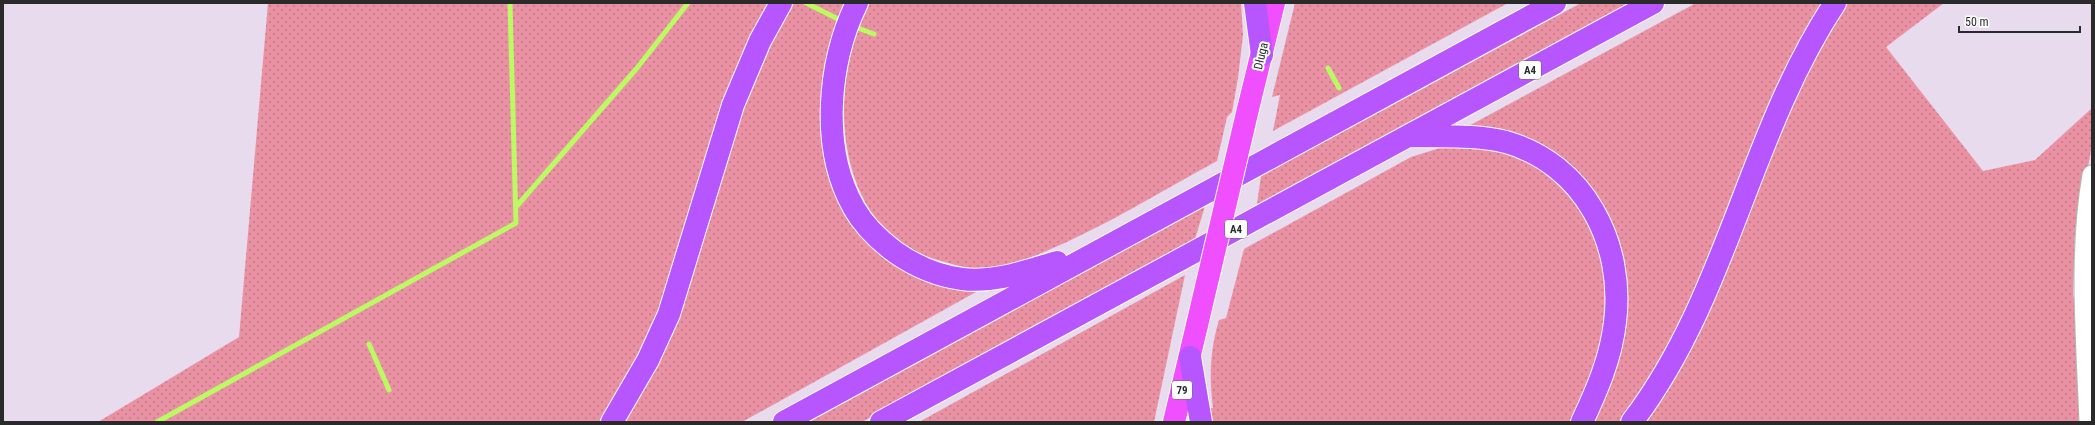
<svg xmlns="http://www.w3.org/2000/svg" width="2095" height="425" viewBox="0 0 2095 425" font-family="'Roboto Condensed',sans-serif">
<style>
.grass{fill:url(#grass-dots)}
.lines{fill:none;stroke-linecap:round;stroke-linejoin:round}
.stream{stroke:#bcfa63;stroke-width:5}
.street-casing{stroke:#acbcab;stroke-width:21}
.primary-casing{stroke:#fff;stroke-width:24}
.highway-casing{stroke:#fff;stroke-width:24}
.street{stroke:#fff;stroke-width:19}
.primary{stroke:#ef4ffe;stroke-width:22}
.highway{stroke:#b755ff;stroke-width:22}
.primary-bridge-casing{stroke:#fff;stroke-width:24;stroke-linecap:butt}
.primary-bridge{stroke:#ef4ffe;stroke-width:22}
.labels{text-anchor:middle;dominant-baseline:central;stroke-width:4;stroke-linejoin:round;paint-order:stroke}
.shield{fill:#fff;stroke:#6a6a6a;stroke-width:1}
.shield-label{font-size:11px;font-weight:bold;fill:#2a2a2a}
.street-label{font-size:12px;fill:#2a2a2a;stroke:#fff}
</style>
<defs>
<pattern id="grass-dots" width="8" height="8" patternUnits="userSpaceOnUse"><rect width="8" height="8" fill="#ea92a3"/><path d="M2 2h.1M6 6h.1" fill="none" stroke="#be7785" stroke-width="1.8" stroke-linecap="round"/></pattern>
</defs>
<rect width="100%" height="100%" fill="#e8dbee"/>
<path class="grass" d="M268,3H770C724,77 705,164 680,246C675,264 671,282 664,299C648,342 625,383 601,422H98L239,337Z
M791,3H844L832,41L823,134L895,265C922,282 944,287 976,292L742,422H622L760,61Z
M869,3H1241L1243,35L1238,78L1232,112L1227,117L1217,161C1160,192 1104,227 1044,252C1027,259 1008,267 989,269C971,270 955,265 938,260C853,238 833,136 849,61C853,41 861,22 869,3Z
M1295,3H1508L1273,131L1280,95L1272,97Z
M1581,3H1629L1257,204L1261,176Z
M1696,3H1826L1684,320L1622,422H1590L1618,347L1596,198L1463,129Z
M1848,3H1944L1886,47L1983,171L2035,160L2092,108V144L2082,202L2075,229L2073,295L2081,334L2084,422H1643L1790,105L1819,49Z
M1463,146L1508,152L1542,168L1573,194L1602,250L1608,303L1602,349L1571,422H1211L1206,410L1213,408C1209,378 1210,350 1219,320L1226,318L1244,249L1411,157L1443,147Z
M1205,206L1195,239L862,422H809Z
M1185,275L1154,422H919Z"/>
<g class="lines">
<path class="stream" d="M806,3L838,19
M858,28L874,34
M1328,68L1339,88
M516,207L637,68L688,3
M369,344L389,390
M157,422L516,223L510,3"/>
<defs>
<path id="street" d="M2089,422C2086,340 2078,256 2092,175"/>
<path id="primary" d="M1248,109L1274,3
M1174,422L1197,325"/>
<path id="highway" d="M857,3C828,62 820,149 854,208C864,226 879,240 895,252C915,266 938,276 962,279C995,283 1026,271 1057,262
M1255,3L1262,55
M1409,136C1441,137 1475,134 1506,142C1584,164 1625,244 1615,322C1611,358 1597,390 1582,422
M1190,357L1201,422
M612,422L648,360L669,314L733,105L760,41L781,3
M784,422L1555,3
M881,422L1653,3
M1632,422C1728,296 1748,135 1835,3"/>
</defs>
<use href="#street" class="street-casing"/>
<use href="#primary" class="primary-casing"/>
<use href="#highway" class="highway-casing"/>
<use href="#street" class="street"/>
<use href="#primary" class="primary"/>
<use href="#highway" class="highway"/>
<defs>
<path id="primary-bridge" d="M1197,325L1248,109"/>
</defs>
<use href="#primary-bridge" class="primary-bridge-casing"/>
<use href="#primary-bridge" class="primary-bridge"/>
</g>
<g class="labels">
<g class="shield">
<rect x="1519" y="61" width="22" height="18" rx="3"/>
<rect x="1225" y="220" width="22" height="18" rx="3"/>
<rect x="1172" y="381" width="20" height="18" rx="3"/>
</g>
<g class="shield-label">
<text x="1530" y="70">A4</text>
<text x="1236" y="229">A4</text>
<text x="1182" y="390">79</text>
</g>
<g class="street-label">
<text transform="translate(1261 56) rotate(-77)">Długa</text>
</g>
</g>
<rect width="2095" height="425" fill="none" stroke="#2a2a2a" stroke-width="8"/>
<path d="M1959 26v6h121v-6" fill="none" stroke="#2a2a2a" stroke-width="2"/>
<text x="1965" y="26" font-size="12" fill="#2a2a2a" stroke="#ffffff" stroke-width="3" paint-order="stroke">50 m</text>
</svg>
